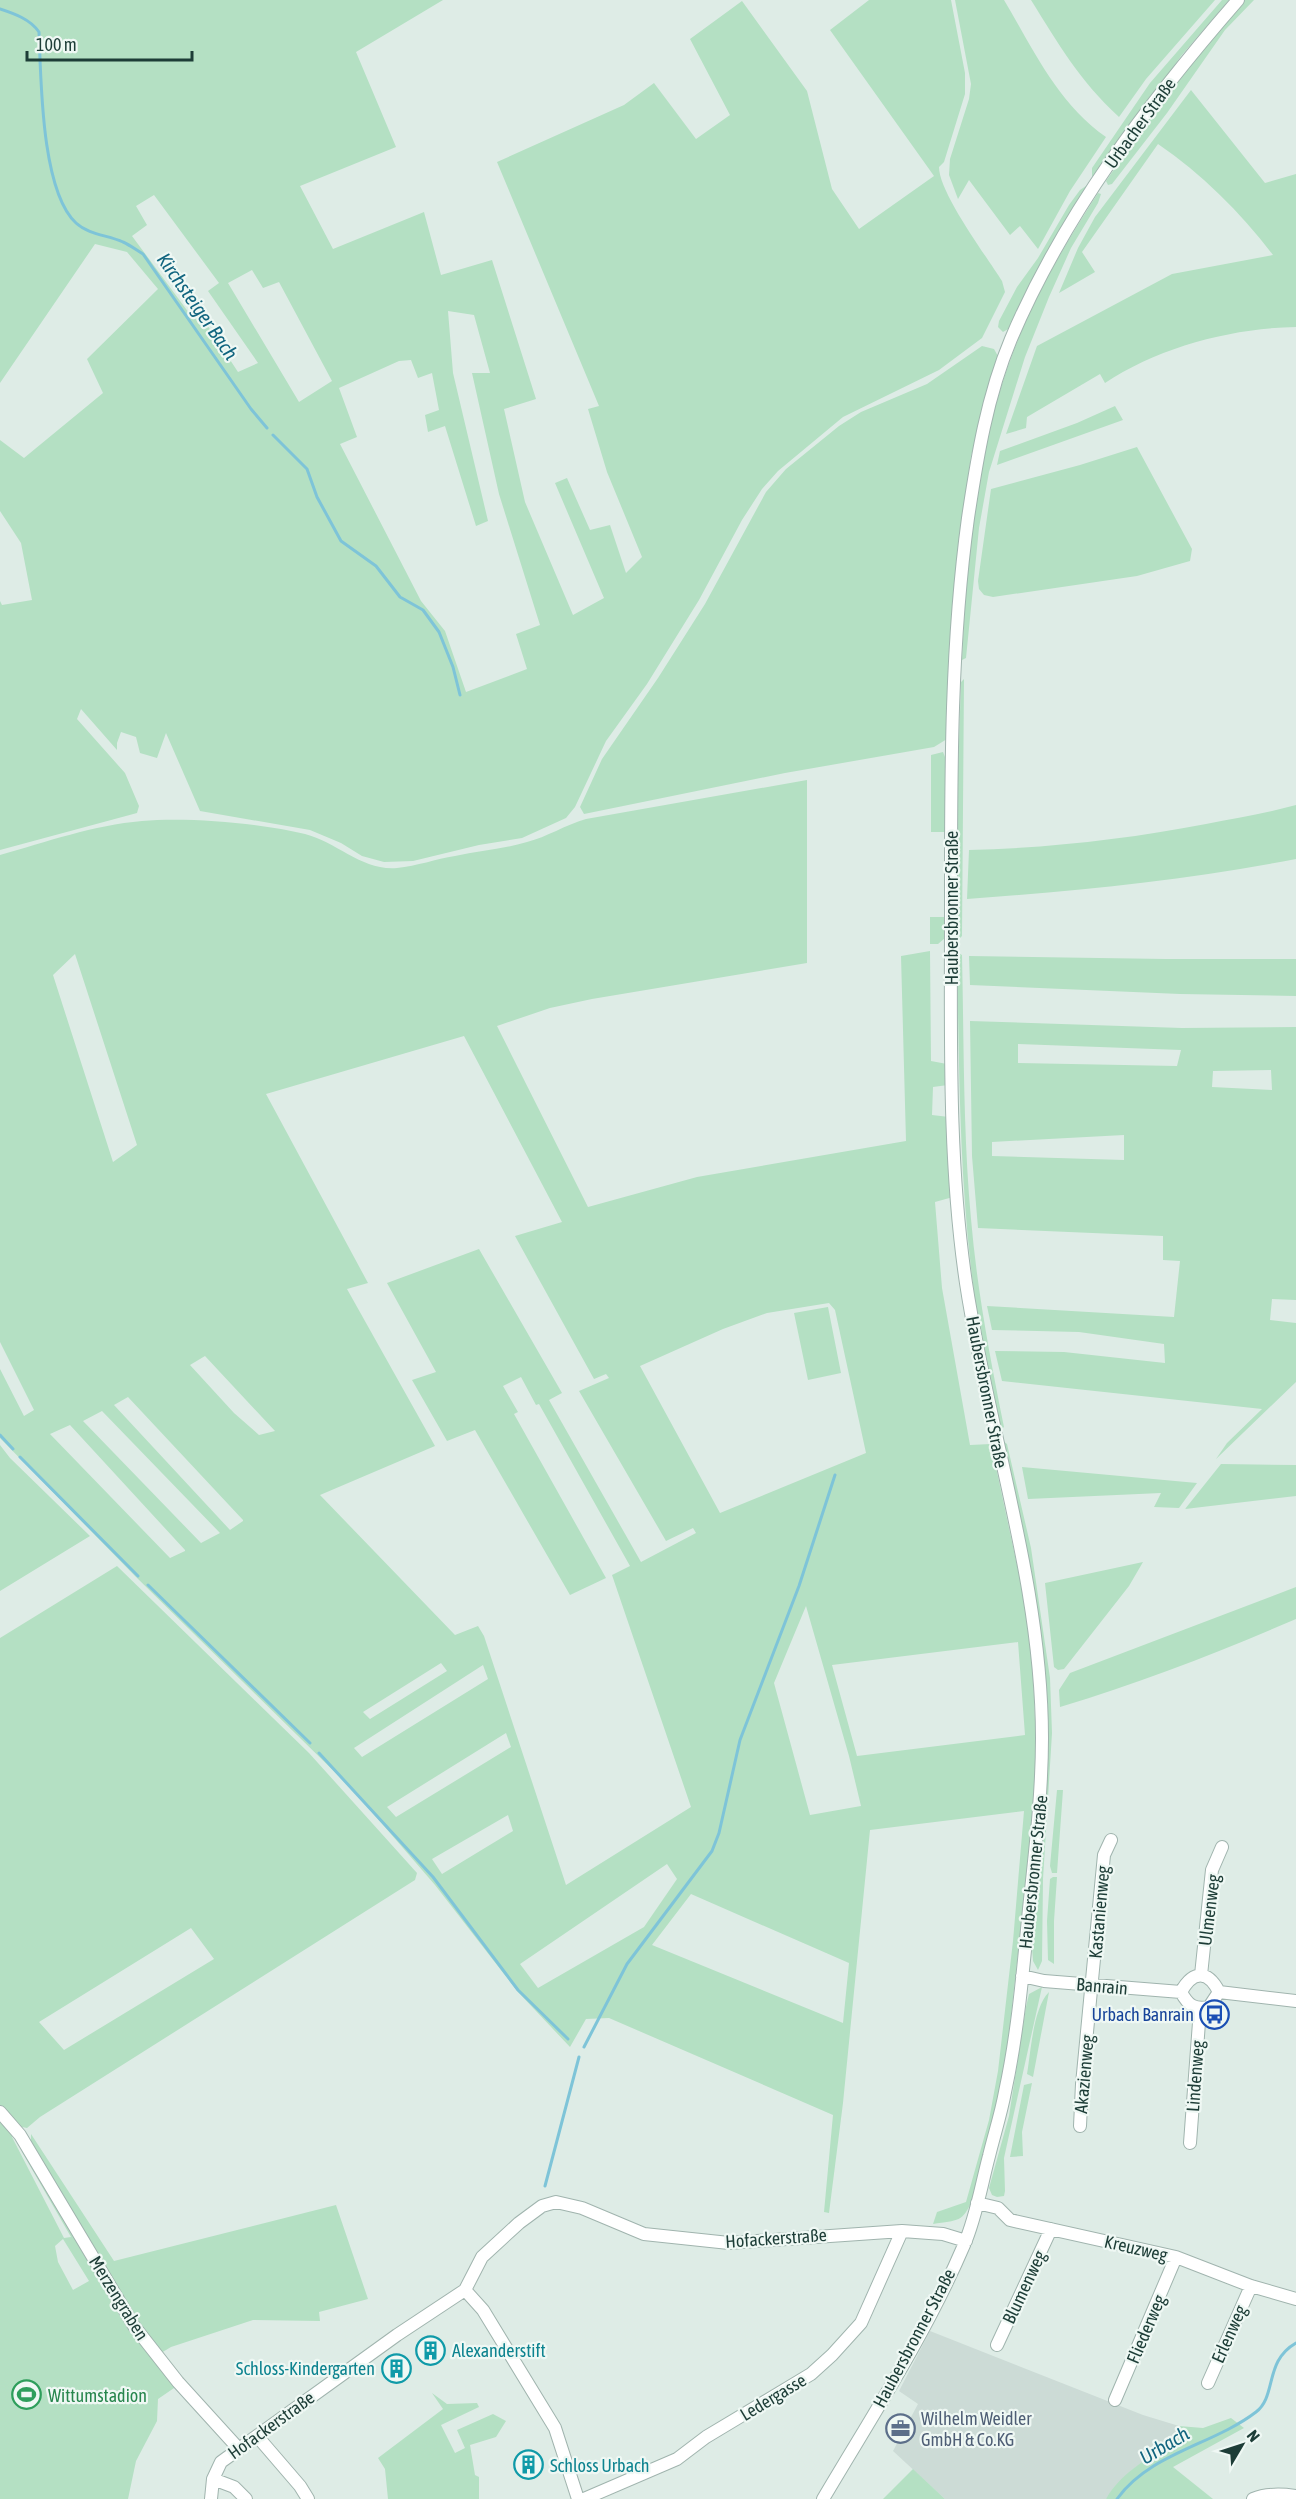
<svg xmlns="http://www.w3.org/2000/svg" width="1296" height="2499" viewBox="0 0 1296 2499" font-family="'Asap Condensed',sans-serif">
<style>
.built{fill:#ccdbd6}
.green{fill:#b4e0c3;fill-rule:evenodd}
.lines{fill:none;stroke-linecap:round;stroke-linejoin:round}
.stream{stroke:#7ec4d8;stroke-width:3}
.minor-casing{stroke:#a0b4ae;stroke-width:14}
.minor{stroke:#fff;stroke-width:12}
.labels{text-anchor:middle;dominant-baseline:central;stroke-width:4.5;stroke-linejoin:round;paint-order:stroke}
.street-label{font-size:18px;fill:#1d3d37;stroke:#eff8f4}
.transit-label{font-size:18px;fill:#164399;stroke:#eff8f4;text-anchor:end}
.culture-label{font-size:18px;fill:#0d838f;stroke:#eff8f4;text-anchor:start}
.leisure-label{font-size:18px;fill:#27864d;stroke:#eff8f4;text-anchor:start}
.service-label{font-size:18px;fill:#4e5e75;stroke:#eff8f4;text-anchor:start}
.water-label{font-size:20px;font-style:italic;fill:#11657f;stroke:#eff8f4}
</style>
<rect width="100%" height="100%" fill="#deece6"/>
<path class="built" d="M930,2331L1143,2415L1179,2426L1180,2438L1150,2457L1131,2471L1106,2499H945L893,2451L918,2404L899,2391Z"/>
<path class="green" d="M0,0H443L356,52L396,147L300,186L333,249L424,212L441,275L492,260L536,399L504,409L525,502L573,615L604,598L555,483L567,478L590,530L610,525L626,573L642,557L607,472L588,409L599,406L497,162L624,105L654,83L696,139L730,115L690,39L742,1L807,91L832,189L859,229L934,176L830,30L869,0H951L965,73V94L944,162L939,167C939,193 987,257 1002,281L1005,292L982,338L939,370L843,417L778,471L762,489L742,520L699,600L647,684L606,741L575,807L566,818L522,838L479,845L413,861L384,862L362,856L341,843L310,830L200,811L166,733L157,758L140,753L136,737L121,732L117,743V750L81,709L77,719L125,773L139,806L137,813L0,850V601L2,605L32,600L21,543L0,511V440L24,458L103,393L87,359L158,289L127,252L95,244L0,383ZM154,195L219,283L208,291L258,363L238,372L196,308L189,313L132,236L147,225L136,206ZM252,270L263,288L279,282L332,381L299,402L228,283ZM448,311L474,315L490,373H472L499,494L540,625L516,634L527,669L466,692L445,631L421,601L340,444L357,437L339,388L399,361L411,360L418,378L432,373L439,410L425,415L428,432L445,426L476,526L488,521L453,373Z
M955,0H1004C1033,49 1058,104 1106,137L1070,191L1038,249L1020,226L1010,235L969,180L958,199L949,175L950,159L969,99L971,84Z
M1031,0H1215L1146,79L1119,117C1079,80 1059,45 1031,0Z
M1222,0H1229L1181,56L1096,177L1092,176V168L1150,83Z
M1245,0H1254L1225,30L1167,113L1112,184L1108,185L1106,181L1185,68Z
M1191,90L1265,183L1296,174V327C1232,328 1159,347 1105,383L1100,374L1027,417L1026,428L1006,434L1037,346L1172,274L1273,255C1241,213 1202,174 1158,144L1082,252L1095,272L1059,293L1078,248L1095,217Z
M1086,186L1088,189L1010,328L1003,332L998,327L999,321L1017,287L1038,258L1069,205L1080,190Z
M1098,193L1101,194L1098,203L1071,248L1049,297L1025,357L989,472L979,528L966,658L962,660C967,555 976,448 1014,350C1035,294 1066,243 1098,193Z
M982,346L994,349L999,358L971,456L963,514L947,739L934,747L785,773L584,814L580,807L602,759L658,678L705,604L766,492L786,469L839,426L861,412L927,384Z
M1115,406L1123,420L997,465L1000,451L1077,423Z
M1137,447L1192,549L1190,561L1137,576L993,597L984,595L979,589L978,581L991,489L1080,465Z
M964,679L962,936L957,941V801L961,682Z
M943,752L945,757V832H931V755Z
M807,780V963L592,999L550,1008L497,1026L588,1207L697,1177L906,1141L901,956L930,951L931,1061L947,1064L948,1085L933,1087L932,1115L949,1117L953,1197L935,1202L942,1288L970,1445L991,1444L1024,1598L1033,1673L1036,1744L1035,1801L1004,2079L973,2198C963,2223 958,2220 933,2224L937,2212L966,2202L989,2120L998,2071L1013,1941L1024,1811L870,1830L843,2103L829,2213L824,2212L833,2115L609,2018L586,2019L570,2047L518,1992L435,1885L352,1789L135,1576L0,1438V1369L24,1416L34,1410L0,1342V855C46,842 94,825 142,821C188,817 260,823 305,834C337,842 362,871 397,868C417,866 436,859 455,856C479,851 504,849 527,842C547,837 565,825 586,819ZM75,954L137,1145L113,1162L53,975ZM464,1036L562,1222L515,1236L594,1379L606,1374L609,1378L579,1391L666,1541L693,1528L696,1533L641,1562L549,1400L562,1393L479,1249L387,1283L436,1372L412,1380L447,1441L475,1430L570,1595L606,1578L514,1414L518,1412L503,1386L521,1377L536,1405L539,1404L630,1566L612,1575L691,1807L566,1885L484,1636L478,1626L455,1635L320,1495L435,1446L347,1289L368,1283L266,1094ZM829,1303L835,1310L866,1453L720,1513L640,1366L723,1329L767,1313ZM205,1356L275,1431L259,1435L234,1413L190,1365ZM128,1397L243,1520V1521L230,1530L114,1405ZM102,1411L220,1533L201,1543L83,1421ZM70,1425L185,1550V1551L170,1558L50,1434ZM806,1606L849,1756L861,1806L810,1815L774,1683ZM1018,1642L1025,1735L857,1756L832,1665ZM441,1663L447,1671L370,1719L363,1712ZM483,1665L488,1679L362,1757L354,1748ZM506,1733L511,1747L396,1817L387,1807ZM508,1815L513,1831L442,1874L432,1859ZM667,1864L677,1879L644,1927L538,1988L520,1964ZM691,1894L849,1963L843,2023L652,1945Z
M1296,805V859C1187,880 1078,891 967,899L969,850C1049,848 1128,839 1206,824C1236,818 1267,813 1296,805Z
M930,917H945V938L938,944H930Z
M957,952L962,955C964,1043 963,1132 971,1219C977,1289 990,1358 1004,1427L1000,1430C989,1377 977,1323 971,1268C959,1163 959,1058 957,952Z
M969,956L1166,959H1296V996L1180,994L970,985Z
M970,1021L1182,1028L1296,1027V1300L1272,1299L1270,1320L1296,1323V1382L1216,1459L1227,1443L1262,1409L1002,1381L995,1351L1064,1352L1165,1363L1164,1344L1079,1332L992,1330L987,1306L1174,1317L1180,1261L1163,1260V1236L978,1228L972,1156ZM1018,1044L1181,1050L1177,1066L1018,1063ZM1271,1070L1272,1090L1212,1087L1213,1071ZM1124,1135V1160L992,1156V1142Z
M828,1307L841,1373L808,1380L794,1313Z
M1003,1441L1007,1444L1031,1548L1050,1678L1052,1733L1043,1879L1042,1961L1038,1970L1033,1961L1032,1947L1044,1807L1047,1736Z
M0,1445L10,1458L90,1536L0,1591Z
M1221,1464L1296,1465V1496L1185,1509Z
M1022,1467L1197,1483L1179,1508L1154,1507L1161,1493L1028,1499Z
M1143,1562L1129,1586L1064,1669L1058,1670L1054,1667L1045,1583Z
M117,1566L309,1753L417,1873L415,1880L40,2117L27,2128L17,2126L12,2131V2137L64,2238L71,2237L22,2152L20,2142L177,2386L158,2399L157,2421L136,2461L128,2499H0V1638ZM191,1928L214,1959L64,2050L39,2022ZM63,2239L89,2281L73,2290L58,2262L55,2246Z
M1296,1587V1619C1217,1653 1143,1682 1060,1707L1059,1690L1070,1673Z
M1057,1790H1063L1057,1873H1052L1050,1866Z
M1053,1877H1057L1054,1921V1964L1048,1960L1047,1921L1050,1879Z
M1042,1987L1004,2158L1005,2191L1004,2196L997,2197L992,2195L989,2188L1009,2116L1026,2007L1029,1994Z
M1049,1992L1033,2077L1027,2074C1031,2051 1033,2008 1049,1992Z
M1032,2083L1022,2132L1023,2156L1010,2157L1024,2085Z
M31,2134L114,2261L336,2205L368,2299L319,2312L320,2321L253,2320L171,2347L161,2353L141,2327L31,2141Z
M432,2393L447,2404L477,2403L479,2407L441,2425L455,2453L465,2448L457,2430L493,2414L506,2421L496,2437L470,2445L475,2475L479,2477V2499H388L385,2469L378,2458L443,2409Z
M1231,2418L1244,2428L1173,2467L1213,2499H1106C1121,2472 1154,2454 1180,2438L1179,2426L1203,2428Z
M913,2469L945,2499H883Z"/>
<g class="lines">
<path class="stream" d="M0,9C15,14 30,19 39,32C41,78 41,191 76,223C89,235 108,235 123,242C130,245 136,250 143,254L251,409L267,428
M273,435L307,469L317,497L341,541L376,566L400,597L423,610L439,632L453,667L460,695
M0,1435L13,1449
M20,1457L138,1576
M148,1585L310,1743
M319,1753L433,1877L518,1990L568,2039
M584,2047L627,1964L712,1851L719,1833L740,1740L799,1586L835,1475
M545,2186L579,2057
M1117,2499C1150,2453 1213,2445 1256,2412C1277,2396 1264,2361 1296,2343"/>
<defs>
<path id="minor" d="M1201,1975L1212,1870L1222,1847
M1022,1976L1044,1981L1181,1992
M1181,1992C1188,2005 1194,2010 1209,2007L1219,1992
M1181,1992C1193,1970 1208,1970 1219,1992
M1219,1992L1296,2001
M0,2112L20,2135L134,2326L178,2382L238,2448
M1080,2126L1082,2084L1104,1855L1111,1840
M1190,2143L1200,2009
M977,2203L998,2208L1010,2220L1176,2257L1251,2286L1296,2299
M465,2290L483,2310L555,2428L578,2499
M997,2345L1051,2229
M1208,2383L1251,2286
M1115,2400L1176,2257
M257,2436L300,2486L308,2499
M213,2479L234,2487L246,2499
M211,2499L213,2479L221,2462L397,2335L465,2290L482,2257L519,2223L542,2206L556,2202L582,2208L644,2234L729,2243L902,2231L943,2234L966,2241
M584,2499L677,2459L706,2437L811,2374L832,2355L861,2323L902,2231
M823,2499C872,2416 926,2334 964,2245C976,2218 981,2186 989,2156C994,2135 1001,2114 1005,2092C1018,2032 1023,1970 1029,1909C1035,1852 1042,1795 1042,1738C1042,1584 989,1435 966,1283C948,1162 951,1036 951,914C951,781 950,650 968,518C977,458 987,396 1011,339C1064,214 1149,102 1238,0
M1253,2499C1267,2493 1282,2494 1296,2496"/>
</defs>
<use href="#minor" class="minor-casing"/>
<use href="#minor" class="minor"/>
</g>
<defs>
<symbol id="bus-ring" viewBox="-11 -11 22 22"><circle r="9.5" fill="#eff8f4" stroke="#1a4fb4" stroke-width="1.5"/><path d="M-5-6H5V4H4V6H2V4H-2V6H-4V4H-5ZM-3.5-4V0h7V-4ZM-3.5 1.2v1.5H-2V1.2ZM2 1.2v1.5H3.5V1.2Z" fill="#1a4fb4"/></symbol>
<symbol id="building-ring" viewBox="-11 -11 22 22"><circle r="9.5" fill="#eff8f4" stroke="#0f9aa8" stroke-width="1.5"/><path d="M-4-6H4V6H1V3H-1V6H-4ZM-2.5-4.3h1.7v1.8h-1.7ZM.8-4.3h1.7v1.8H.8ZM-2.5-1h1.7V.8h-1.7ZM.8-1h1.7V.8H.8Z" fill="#0f9aa8"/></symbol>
<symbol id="stadium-ring" viewBox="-11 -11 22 22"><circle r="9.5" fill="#eff8f4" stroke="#2e9e5b" stroke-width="1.5"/><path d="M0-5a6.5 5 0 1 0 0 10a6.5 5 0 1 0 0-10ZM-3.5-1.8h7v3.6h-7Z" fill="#2e9e5b"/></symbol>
<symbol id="office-ring" viewBox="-11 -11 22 22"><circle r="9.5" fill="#eff8f4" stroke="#5c6f8a" stroke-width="1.5"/><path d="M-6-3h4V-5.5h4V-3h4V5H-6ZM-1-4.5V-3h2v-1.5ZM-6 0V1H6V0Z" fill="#5c6f8a"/></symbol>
</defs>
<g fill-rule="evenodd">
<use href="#bus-ring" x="1198" y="1998" width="33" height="33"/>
<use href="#building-ring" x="414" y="2334" width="33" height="33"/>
<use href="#building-ring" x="380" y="2352" width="33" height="33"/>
<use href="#stadium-ring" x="10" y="2378" width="33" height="33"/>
<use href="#office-ring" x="884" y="2412" width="33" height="33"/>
<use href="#building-ring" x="512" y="2448" width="33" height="33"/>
</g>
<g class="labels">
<g class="street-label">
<text transform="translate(1140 123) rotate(-54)">Urbacher Straße</text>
<text transform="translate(951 908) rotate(-90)">Haubersbronner Straße</text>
<text transform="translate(987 1392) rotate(79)">Haubersbronner Straße</text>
<text transform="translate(1033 1872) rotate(-84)">Haubersbronner Straße</text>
<text transform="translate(1209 1910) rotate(-83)">Ulmenweg</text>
<text transform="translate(1099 1912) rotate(-85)">Kastanienweg</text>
<text transform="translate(1102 1986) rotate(5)">Banrain</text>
<text transform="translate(1084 2074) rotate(-85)">Akazienweg</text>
<text transform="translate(1195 2076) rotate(-86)">Lindenweg</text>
<text transform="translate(776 2238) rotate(-4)">Hofackerstraße</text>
<text transform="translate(1136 2248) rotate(13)">Kreuzweg</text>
<text transform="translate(1024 2287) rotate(-65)">Blumenweg</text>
<text transform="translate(119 2298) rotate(58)">Merzengraben</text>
<text transform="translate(1146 2329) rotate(-67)">Fliederweg</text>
<text transform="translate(1229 2334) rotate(-66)">Erlenweg</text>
<text transform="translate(914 2338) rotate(-62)">Haubersbronner Straße</text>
<text transform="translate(773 2397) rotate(-31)">Ledergasse</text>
<text transform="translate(271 2425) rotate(-36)">Hofackerstraße</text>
</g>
<g class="transit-label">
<text x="1194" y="2014">Urbach Banrain</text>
</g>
<g class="culture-label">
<text x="452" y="2350">Alexanderstift</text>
<text x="375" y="2368" text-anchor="end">Schloss-Kindergarten</text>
<text x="550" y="2465">Schloss Urbach</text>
</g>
<g class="leisure-label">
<text x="48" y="2395">Wittumstadion</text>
</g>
<g class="service-label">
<text x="921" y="2418">Wilhelm Weidler<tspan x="921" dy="21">GmbH &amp; Co.KG</tspan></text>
</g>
<g class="water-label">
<text transform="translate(198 306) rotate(55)">Kirchsteiger Bach</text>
<text transform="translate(1164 2445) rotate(-31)">Urbach</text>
</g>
</g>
<g transform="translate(1242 2445) rotate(51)" stroke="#eff8f4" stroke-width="4.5" paint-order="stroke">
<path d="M0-4.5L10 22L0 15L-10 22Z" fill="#1d3d37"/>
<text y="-9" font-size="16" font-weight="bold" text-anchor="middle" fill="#1d3d37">N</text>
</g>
<path d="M27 51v9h165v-9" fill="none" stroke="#1d3d37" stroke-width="3"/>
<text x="36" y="51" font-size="18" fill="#1d3d37" stroke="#eff8f4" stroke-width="4.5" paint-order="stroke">100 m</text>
</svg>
